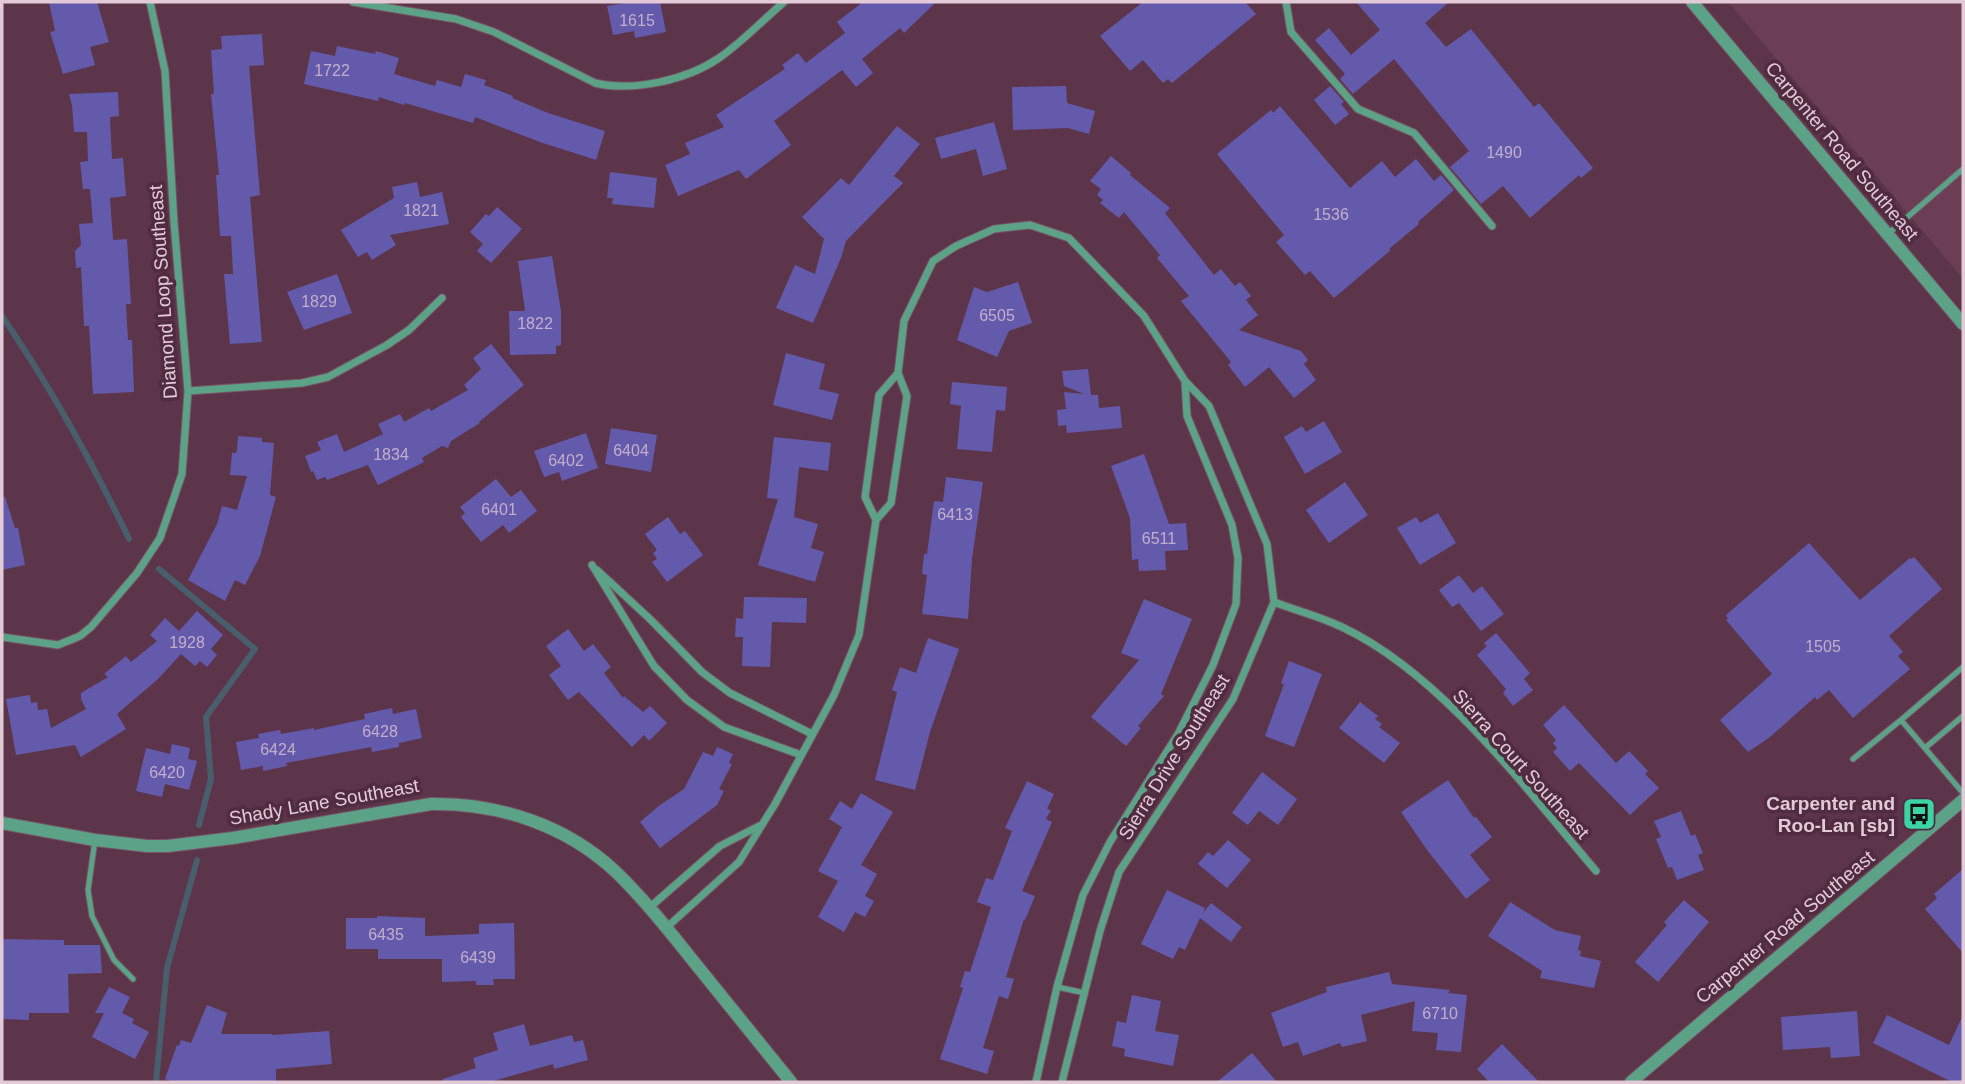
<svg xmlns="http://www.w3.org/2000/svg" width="1965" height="1084" viewBox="0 0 1965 1084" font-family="Arial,sans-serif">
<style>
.built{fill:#6b3e56}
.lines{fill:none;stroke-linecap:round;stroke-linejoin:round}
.stream{stroke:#495e6c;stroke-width:6}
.building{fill:#645aab}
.service-casing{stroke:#775366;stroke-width:7}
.minor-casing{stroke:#775366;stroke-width:9}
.tertiary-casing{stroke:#775366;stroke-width:14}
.service{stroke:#5ca286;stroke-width:5}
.minor{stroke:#5ca286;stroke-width:7}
.tertiary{stroke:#5ca286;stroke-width:12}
.labels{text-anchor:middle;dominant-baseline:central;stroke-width:7;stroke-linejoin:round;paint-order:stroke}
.number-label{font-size:16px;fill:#c2aecb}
.street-label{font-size:19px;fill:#e2cad6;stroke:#512b40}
.poi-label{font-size:19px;font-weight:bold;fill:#e2cad6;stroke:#512b40;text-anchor:end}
</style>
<rect width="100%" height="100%" fill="#5c354a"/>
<path class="built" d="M1728,2H1963V279L1884,185Z"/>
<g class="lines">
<path class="stream" d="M2,316C50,386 92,462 129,539
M159,569L255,649L206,717L211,779L199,825
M156,1082L167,968L197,860"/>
</g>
<path class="building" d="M49,2H97L109,42L90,47L95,65L63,74L50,32L55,31Z
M632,2H660L666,32L635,38L634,31L613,35L607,6Z
M863,2H936L904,33L900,28L862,59L873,73L856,87L842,70L774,121L791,145L746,179L739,170L678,196L665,165L690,154L685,143L724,127L716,115L785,69L782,65L798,53L806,63L845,33L837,22Z
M1143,2H1245L1256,14L1172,83L1168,79L1163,83L1143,60L1130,71L1100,36Z
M1356,2H1449L1425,23L1446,47L1471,29L1534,107L1539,103L1593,168L1581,178L1579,175L1530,218L1503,186L1481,204L1450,167L1469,151L1394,59L1353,94L1340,79L1345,74L1315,40L1329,28L1351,55L1380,30Z
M262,34L264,65L249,66L260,195L250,197L262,342L230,344L224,274H233L231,236H220L216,175H219L211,94H214L211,50L222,49L221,36Z
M337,46L375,54L376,51L399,58L394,74L435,86L437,80L461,87L465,74L486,80L484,85L513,96L512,98L548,113L605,131L596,160L540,142L475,117L473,123L405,103L404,105L379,97L378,101L304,84L311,51L335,56Z
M1066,86L1067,103L1095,111L1089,134L1068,128L1013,130L1012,87Z
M1330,86L1344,102L1341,104L1349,114L1335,125L1314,100Z
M118,92L119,116L110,117L112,159L123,158L126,196L110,198L113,240L127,239L131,304H126L128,340H132L134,392L93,394L89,326H84L81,267L76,268L75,251L81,245L79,224L93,223L90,189H83L80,162L88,161L87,132H74L72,105L69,94Z
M1280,106L1350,188L1382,161L1395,177L1416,159L1434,181L1441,175L1454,190L1418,222L1419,224L1389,249L1391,250L1334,298L1310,271L1305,275L1276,242L1284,235L1217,154L1271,110L1273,113Z
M994,122L1007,169L983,176L976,149L941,159L935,138Z
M897,126L920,144L894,176L903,183L846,241L841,258L813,323L776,308L795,265L815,274L824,239L802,217L841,178L849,185Z
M1111,156L1131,173L1130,175L1170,208L1165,213L1214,275L1221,269L1235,286L1240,282L1251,296L1246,300L1258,315L1239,330L1301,351L1308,360L1304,364L1316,380L1294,398L1269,367L1245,387L1228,365L1231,362L1181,301L1189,296L1157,258L1160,255L1124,212L1119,218L1100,203L1103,200L1097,195L1101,189L1090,181Z
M610,172L657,178L654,208L612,204L613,198H607Z
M417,182L420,197L442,192L449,224L390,235L396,245L372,260L367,252L358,257L341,230L394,198L392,187Z
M497,207L522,229L491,263L477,251L483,244L470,232L486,214L489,216Z
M552,256L561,311V345L556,346V354L510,355L509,311H525L518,261Z
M337,274L352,313L304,330L287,292Z
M1018,282L1032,323L1009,331L997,357L957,340L974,287L987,292Z
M491,344L524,385L479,422L480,423L451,441L448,448L442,446L422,458L424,462L378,485L368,465L327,480L325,477L317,480L313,471L311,472L305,456L321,450L317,442L337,434L344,452L383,434L378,424L400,414L404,422L429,408L431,411L468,390L464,385L481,369L473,358Z
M786,353L825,364L819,389L839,394L832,420L773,405Z
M1088,369L1091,395H1098L1099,408L1120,406L1122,428L1067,433L1066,425L1058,426L1057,410L1066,409L1064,392L1084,394L1064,386L1062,371Z
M952,382L1007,387L1005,411L996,410L992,452L957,449L961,406L950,404Z
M1324,421L1342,452L1305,474L1284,437L1302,426L1306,432Z
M611,428L657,435L651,472L605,464Z
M586,433L598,468L562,481L559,472L544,477L534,451Z
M238,436L262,438V442L274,443L270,495L276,497L260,556L245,585L235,580L225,601L188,580L217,524L222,506L237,510L247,476L230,475L232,453H236L237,450Z
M774,437L831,443L828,471L799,467L794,517L818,524L811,548L824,552L815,582L758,565L778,499L767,498Z
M1144,454L1169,524L1186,523L1188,550L1165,551L1166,570L1139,571L1138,559L1132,560L1130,518L1111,466Z
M946,477L983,482L972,559L968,619L922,614L927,575L922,574L924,554H927L934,501L943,502Z
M496,479L511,497L521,490L537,511L509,533L503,525L481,542L461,517L465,513L460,507Z
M1345,482L1368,515L1329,543L1306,510Z
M2,497H5L15,528H18L25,565L2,570Z
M1438,513L1456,543L1420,565L1397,528L1416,517L1420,523Z
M668,517L680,534L685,531L703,555L667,582L652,562L657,559L653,553L657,550L645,534Z
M1809,543L1860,600L1910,558L1911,559L1914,557L1942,589L1889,636L1903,652L1898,656L1910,669L1853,718L1829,690L1817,700L1815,697L1770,737L1748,752L1720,720L1772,674L1726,620L1728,619L1726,615Z
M1459,575L1473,593L1482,586L1504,614L1481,631L1459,603L1452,607L1439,590Z
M744,597L807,598L806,623L772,622L770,667L742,666L743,637H735L736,618L743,619Z
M1144,599L1192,619L1161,694L1164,696L1138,726L1141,728L1126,746L1091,717L1139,660L1121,653Z
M197,611L223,635L211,649L217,655L207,667L200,661L195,666L181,654L158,679L117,714L126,729L81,757L75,745L16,755L6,699L30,695L31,703L37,702L38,710L47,709L51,728L86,709L81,699V693L108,677L104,674L126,656L131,662L157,641L150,635L165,618L179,631Z
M568,629L584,651L593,644L611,667L604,673L623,698L624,696L643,712L650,706L667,723L649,741L644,735L632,747L579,692L568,700L549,675L561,666L546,646Z
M1496,633L1530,673L1524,679L1533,690L1513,706L1503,693L1506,689L1477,655L1487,646L1484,643Z
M928,638L959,649L930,732L915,790L875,780L897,692L892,690L900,667L916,673Z
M1289,661L1322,674L1294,747L1265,736L1284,684L1281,683Z
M1360,702L1378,716L1375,719L1382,724L1379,727L1400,743L1384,763L1339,728Z
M1564,705L1616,763L1629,751L1648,771L1645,774L1659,788L1630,815L1579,763L1570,771L1553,752L1557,748L1553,743L1556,740L1543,725Z
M392,708L393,714L416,709L422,738L399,743V747L372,752L371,747L286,763L287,766L263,771V766L241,770L236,742L259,738L258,734L280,730L281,734L314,728V730L365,719L364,714Z
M172,744L190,748L188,759L197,761L189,790L165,784L162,797L136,791L146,748L170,754Z
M717,747L733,754L729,763L732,764L719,789L724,791L717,805L660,848L640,822L660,805L684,789L703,752L713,756Z
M1262,772L1297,799L1278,825L1259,811L1248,825L1232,813Z
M1448,780L1474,818L1476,817L1492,837L1470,855L1490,880L1466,899L1427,850L1401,812Z
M1027,781L1054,794L1047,809L1051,810L1046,819L1052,822L1022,891L1035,896L1025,920L1024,919L1006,977L1014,979L1008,999L999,996L983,1048L994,1051L987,1074L940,1059L963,988L960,987L965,971L970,972L991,907L977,902L986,878L993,880L1012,831L1005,828Z
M861,793L893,812L861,865L877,874L865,896L874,901L865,917L855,912L844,932L818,917L838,881L818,871L842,827L829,819L840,801L852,809Z
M1681,811L1691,836L1695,834L1703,853L1698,855L1704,870L1677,880L1672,867L1668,868L1656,839L1661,837L1654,821Z
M1228,840L1251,860L1227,888L1198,864L1208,852L1213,856Z
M1963,869V953L1925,909L1937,898L1934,894Z
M1167,890L1205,908L1203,913L1211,903L1242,927L1231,942L1200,918L1185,950L1179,947L1173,959L1141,944Z
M1684,900L1709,922L1658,982L1635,962L1667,925L1664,922Z
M1510,902L1555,930L1581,936L1578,950L1581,951L1580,956L1601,961L1594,988L1540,978L1542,971L1488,936Z
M377,916L425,918V936L479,934V924L514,923L515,979H493L494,985H476V981L442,982V959H378V949H346V918H377Z
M2,939L64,940V945H100L102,973L68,974L69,1013H29V1020L2,1019Z
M1389,972L1392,984L1450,990L1448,993L1467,995L1461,1052L1436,1050L1438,1033L1412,1031L1415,1001L1361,1015L1367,1041L1342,1047L1340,1043L1303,1056L1298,1042L1283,1047L1271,1013L1327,992L1326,987Z
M109,987L130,997L122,1013L134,1019L132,1023L149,1032L135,1059L92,1037L104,1013H95Z
M1132,995L1161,1001L1155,1031L1179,1035L1173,1066L1124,1056L1125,1049L1112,1046L1117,1021L1126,1023Z
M207,1005L227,1013L221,1034H272V1035L329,1031L332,1064L276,1069V1082H174L165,1079L177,1045L179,1046L181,1040L191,1043Z
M1857,1011L1860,1056L1831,1058L1830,1047L1783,1050L1781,1017Z
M1887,1015L1949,1045L1963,1015V1082H1952L1873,1043Z
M524,1024L530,1046L572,1035L574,1042L583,1040L588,1060L554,1069L553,1064L490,1082H443V1079L476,1068L473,1058L498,1050L493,1033Z
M1502,1044L1539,1082H1489L1477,1069Z
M1252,1053L1277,1082H1217Z"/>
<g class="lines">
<defs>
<path id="service" d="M1889,233L1963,169
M1963,667L1901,720L1963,793
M1925,748L1963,716
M1853,759L1901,720
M95,840L88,890L92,916L114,960L133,979
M1057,987L1085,993"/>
<path id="minor" d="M353,2L456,19L494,32L595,83C633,92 687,80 719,58C742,42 763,20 784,2
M1286,2L1291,32L1358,109L1414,133L1492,226
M188,391L302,383L328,377L387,345L409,330L442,298
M876,520L865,497L879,395L898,373
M592,565L654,666L687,700L724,727L801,755
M597,570L651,620L702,672L730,693L812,734
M1274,602C1297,611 1322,617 1344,628C1442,675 1526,789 1596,871
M2,637L58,645L80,636L91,627L137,573L160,538L182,474L188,391L174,222L165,71L150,2
M649,908L720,846L759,826
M666,928L739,862L775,804L834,695L859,635L876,520L891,503L907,396L898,373L904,321L933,261L956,246L994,229L1030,225L1069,238L1144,316L1185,381L1209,406L1267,544L1274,602L1233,699L1119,872L1100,931L1062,1082
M1036,1082L1057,987L1083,895L1110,842L1178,734L1213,665L1236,604L1238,558L1232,525L1187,416L1185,381"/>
<path id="tertiary" d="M1692,2L1963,324
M2,823L95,840L147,846H168L233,838L431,804C499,803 566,825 616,872C643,898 667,928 690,957C724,999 757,1040 791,1082
M1631,1082L1963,800"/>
</defs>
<use href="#service" class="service-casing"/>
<use href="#minor" class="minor-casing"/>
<use href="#tertiary" class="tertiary-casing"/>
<use href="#service" class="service"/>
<use href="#minor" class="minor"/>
<use href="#tertiary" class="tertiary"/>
</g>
<defs>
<symbol id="bus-square" viewBox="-11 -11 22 22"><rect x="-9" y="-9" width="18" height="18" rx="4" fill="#3cd4a4" stroke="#512b40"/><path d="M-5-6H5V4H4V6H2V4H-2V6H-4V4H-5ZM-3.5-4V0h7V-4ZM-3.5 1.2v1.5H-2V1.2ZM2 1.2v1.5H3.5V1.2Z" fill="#111"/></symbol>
</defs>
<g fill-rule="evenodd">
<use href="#bus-square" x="1900" y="795" width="38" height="38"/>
</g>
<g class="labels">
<g class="number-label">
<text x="637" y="20">1615</text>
<text x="332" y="70">1722</text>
<text x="1504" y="152">1490</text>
<text x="421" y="210">1821</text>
<text x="1331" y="214">1536</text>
<text x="319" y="301">1829</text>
<text x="997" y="315">6505</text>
<text x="535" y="323">1822</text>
<text x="631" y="450">6404</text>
<text x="391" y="454">1834</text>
<text x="566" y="460">6402</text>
<text x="499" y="509">6401</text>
<text x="955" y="514">6413</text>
<text x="1159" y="538">6511</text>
<text x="187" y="642">1928</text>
<text x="1823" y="646">1505</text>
<text x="380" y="731">6428</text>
<text x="278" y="749">6424</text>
<text x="167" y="772">6420</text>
<text x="386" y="934">6435</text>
<text x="478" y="957">6439</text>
<text x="1440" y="1013">6710</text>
</g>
<g class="street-label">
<text transform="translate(1842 151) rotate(50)">Carpenter Road Southeast</text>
<text transform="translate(163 292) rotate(-94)">Diamond Loop Southeast</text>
<text transform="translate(1174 757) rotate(-58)">Sierra Drive Southeast</text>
<text transform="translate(1521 764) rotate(48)">Sierra Court Southeast</text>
<text transform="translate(324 802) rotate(-10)">Shady Lane Southeast</text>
<text transform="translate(1785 927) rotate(-40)">Carpenter Road Southeast</text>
</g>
<g class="poi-label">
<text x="1895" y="803">Carpenter and<tspan x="1895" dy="22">Roo-Lan [sb]</tspan></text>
</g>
</g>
<rect width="1965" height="1084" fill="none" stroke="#e2cad6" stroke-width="7"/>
</svg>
